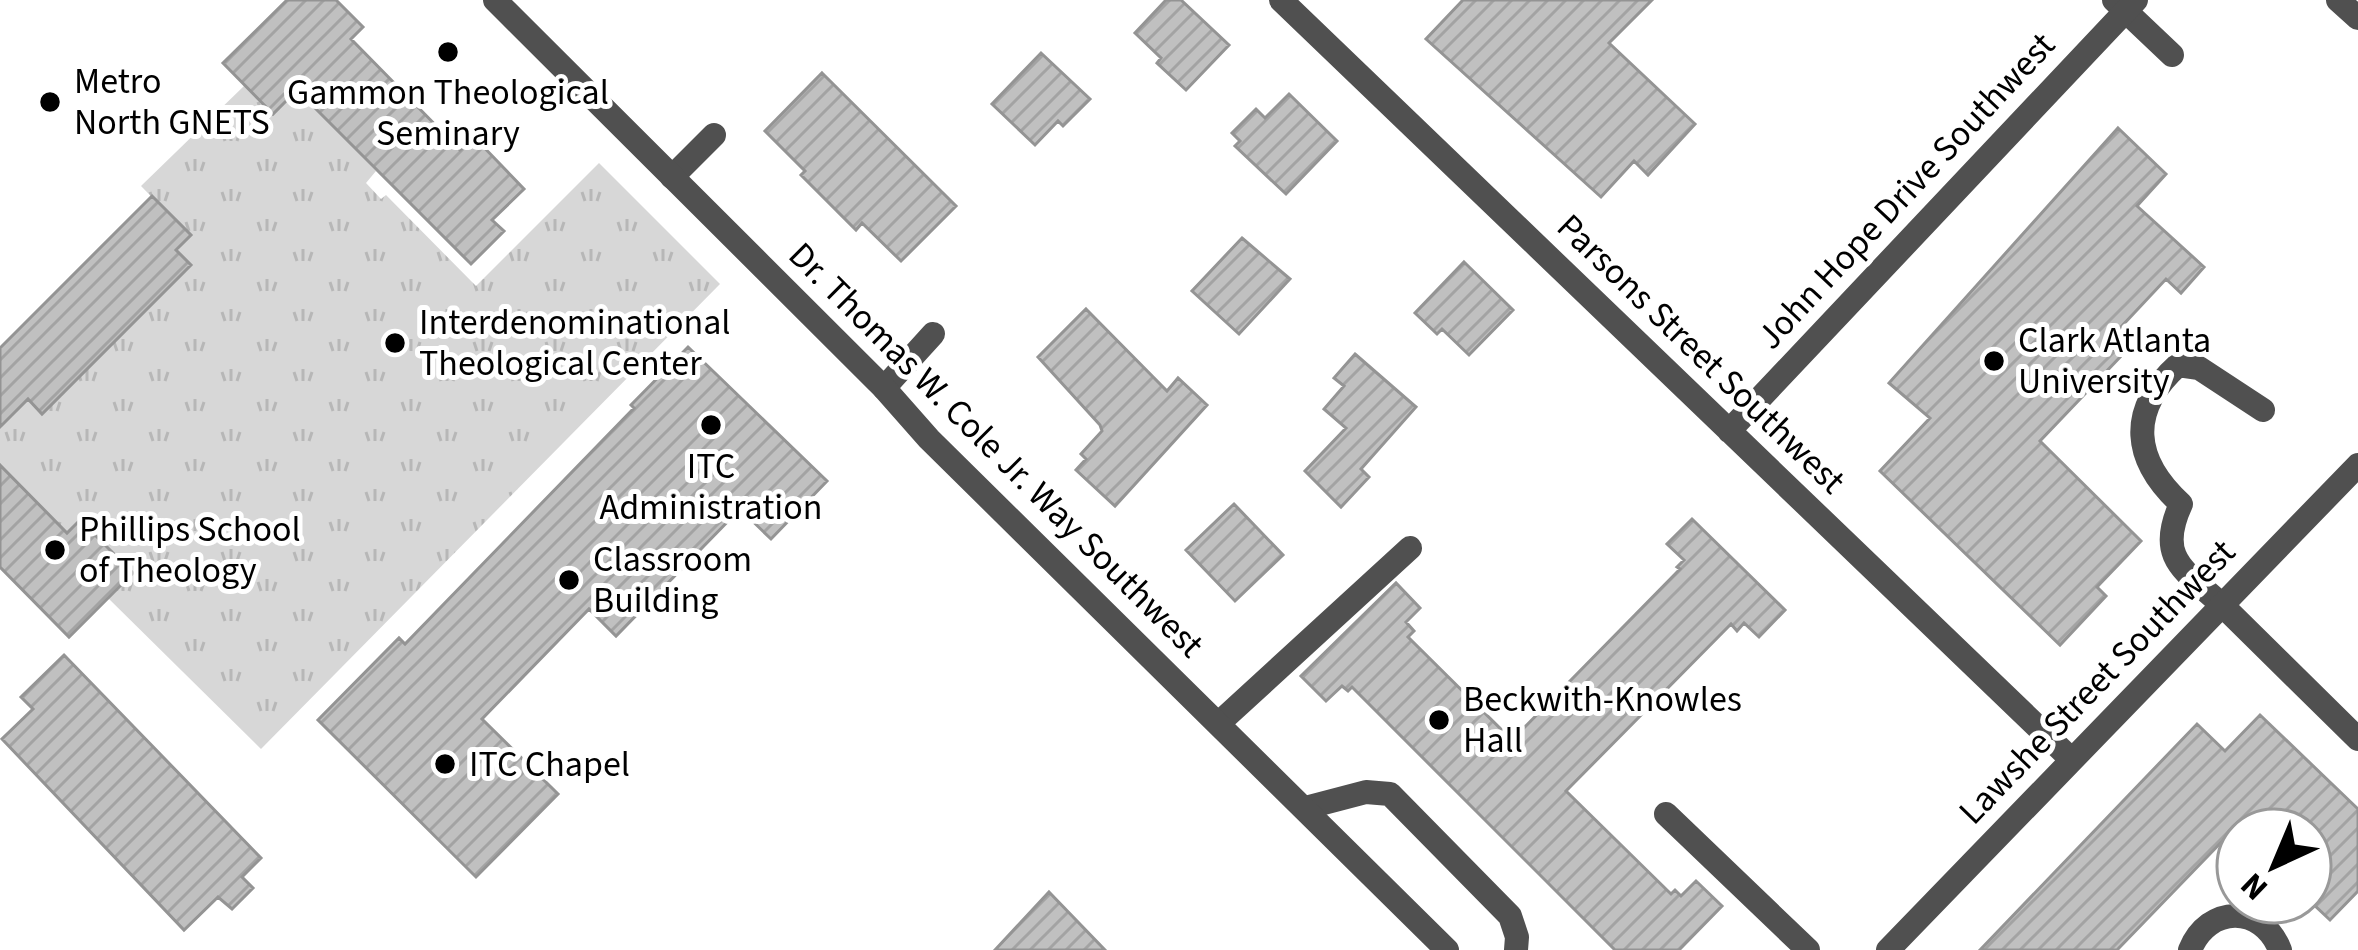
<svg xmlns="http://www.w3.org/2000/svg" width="2358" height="950" viewBox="0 0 2358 950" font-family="'Source Sans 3',sans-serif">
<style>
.grass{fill:url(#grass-tufts)}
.building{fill:url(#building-hatch);stroke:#949494;stroke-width:3}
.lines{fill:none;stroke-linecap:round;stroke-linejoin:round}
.service{stroke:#505050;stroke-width:24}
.minor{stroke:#505050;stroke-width:24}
.poi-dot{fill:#000;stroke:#fff;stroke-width:4.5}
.labels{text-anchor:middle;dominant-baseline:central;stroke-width:10;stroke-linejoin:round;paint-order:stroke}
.poi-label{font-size:36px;fill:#000;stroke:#fff;text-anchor:start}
.street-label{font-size:36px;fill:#000;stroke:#fff}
</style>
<defs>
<pattern id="grass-tufts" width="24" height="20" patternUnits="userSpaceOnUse" patternTransform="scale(3)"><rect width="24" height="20" fill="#d7d7d7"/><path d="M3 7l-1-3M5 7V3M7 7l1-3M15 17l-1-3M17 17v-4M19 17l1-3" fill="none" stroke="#b7b7b7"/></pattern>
<pattern id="building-hatch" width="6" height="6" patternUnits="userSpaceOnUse" patternTransform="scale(3)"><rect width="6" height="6" fill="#c0c0c0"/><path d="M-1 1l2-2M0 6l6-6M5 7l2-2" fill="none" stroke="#a3a3a3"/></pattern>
</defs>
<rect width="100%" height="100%" fill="#fff"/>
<path class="grass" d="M245,85L273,114L297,90L376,171L366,183L381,199L386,195L476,286L599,163L720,284L261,749L108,598L133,573L81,521L67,533L0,465V402L13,414L28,399L41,413L190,236L141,186Z"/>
<path class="building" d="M287,0H336L363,27L351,39L460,150L474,137L524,189L492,220L504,231L471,264L297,90L273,114L223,63Z
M1166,0H1181L1229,45L1186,90L1157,63L1161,58L1135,33Z
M1463,0H1652L1609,43L1695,124L1648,175L1634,161L1601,197L1426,39Z
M1041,53L1090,99L1063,126L1058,121L1035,145L992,104Z
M822,73L956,206L901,261L862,223L856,230L801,175L805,171L765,131Z
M1289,94L1337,141L1286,194L1235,146L1240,141L1232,133L1256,109L1265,118Z
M2118,128L2166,174L2137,206L2204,267L2181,293L2166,279L2106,343L2121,356L2040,441L2141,541L2097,587L2106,596L2060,645L1880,471L1930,418L1889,383Z
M152,196L191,235L176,250L191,265L42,414L28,399L0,427V348Z
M1242,238L1290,279L1239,334L1192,291Z
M1464,262L1513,310L1469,355L1442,329L1437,334L1415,313Z
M1086,309L1167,391L1178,378L1207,405L1115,506L1076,470L1086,459L1081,454L1102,431L1100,425L1038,357Z
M688,347L827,481L771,539L740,509L616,636L589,609L482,719L558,794L476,877L318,720L399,638L405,644L634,408L631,405Z
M1355,354L1416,407L1361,469L1369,477L1341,507L1305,471L1346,428L1324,409L1344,386L1334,378Z
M0,465L67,533L80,520L133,573L69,637L0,567Z
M1234,504L1283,555L1235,601L1186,550Z
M1692,519L1785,610L1759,637L1744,623L1737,631L1731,624L1566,791L1671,894L1675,890L1681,896L1696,881L1722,906L1679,950H1615L1352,687L1348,691L1342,686L1326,701L1301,676L1396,583L1420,608L1406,622L1414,631L1408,637L1512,740L1680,569L1677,567L1684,560L1667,544Z
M64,655L261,858L242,877L253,888L232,909L218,897L184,930L2,739L33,709L21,697Z
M2260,715L2358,809V891L2330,920L2310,901V830L2235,828L2117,950H1980L2197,724L2225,751Z
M1049,892L1105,950H995Z"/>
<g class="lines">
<path class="service" d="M2114,0L2172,55
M2338,0L2358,18
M672,177L714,135
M884,388L933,334
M2222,605C2184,570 2156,558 2181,504C2133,460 2127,411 2178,365L2199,368L2263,410
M1219,723L1410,548
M1305,808L1366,792L1390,794L1510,916L1517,937L1516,950
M1666,814L1808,950
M2190,950C2208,905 2262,904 2280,950"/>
<path class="minor" d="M495,0L884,388L929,439L1447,950
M1281,0L2072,760
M1729,431L2136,0
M2222,605L2358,739
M1888,950L2358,465"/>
</g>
<g class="poi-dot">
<circle cx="448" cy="52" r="12"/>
<circle cx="50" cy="102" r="12"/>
<circle cx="395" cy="343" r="12"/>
<circle cx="1994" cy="361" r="12"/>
<circle cx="711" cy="425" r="12"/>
<circle cx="55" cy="550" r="12"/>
<circle cx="569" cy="580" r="12"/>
<circle cx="1439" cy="720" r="12"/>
<circle cx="445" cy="764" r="12"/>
</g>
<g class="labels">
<g class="poi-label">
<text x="74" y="81">Metro<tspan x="74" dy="41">North GNETS</tspan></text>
<text x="448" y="92" text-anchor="middle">Gammon Theological<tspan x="448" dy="41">Seminary</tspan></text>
<text x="419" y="322">Interdenominational<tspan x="419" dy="41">Theological Center</tspan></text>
<text x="2018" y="340">Clark Atlanta<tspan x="2018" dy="41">University</tspan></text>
<text x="711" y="466" text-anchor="middle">ITC<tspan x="711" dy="41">Administration</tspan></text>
<text x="79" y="529">Phillips School<tspan x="79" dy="41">of Theology</tspan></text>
<text x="593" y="559">Classroom<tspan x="593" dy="41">Building</tspan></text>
<text x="1463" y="699">Beckwith-Knowles<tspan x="1463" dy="41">Hall</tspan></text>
<text x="469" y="764">ITC Chapel</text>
</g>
<g class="street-label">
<text transform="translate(1906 191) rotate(-47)">John Hope Drive Southwest</text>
<text transform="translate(1701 354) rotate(44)">Parsons Street Southwest</text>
<text transform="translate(996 450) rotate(45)">Dr. Thomas W. Cole Jr. Way Southwest</text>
<text transform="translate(2097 682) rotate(-46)">Lawshe Street Southwest</text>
</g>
</g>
<g transform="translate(2274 866) rotate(224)"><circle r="57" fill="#ffffff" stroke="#999999" stroke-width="3"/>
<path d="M0-9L21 45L0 30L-21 45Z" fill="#000000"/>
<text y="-18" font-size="33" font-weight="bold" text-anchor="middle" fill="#000000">N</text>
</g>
</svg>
